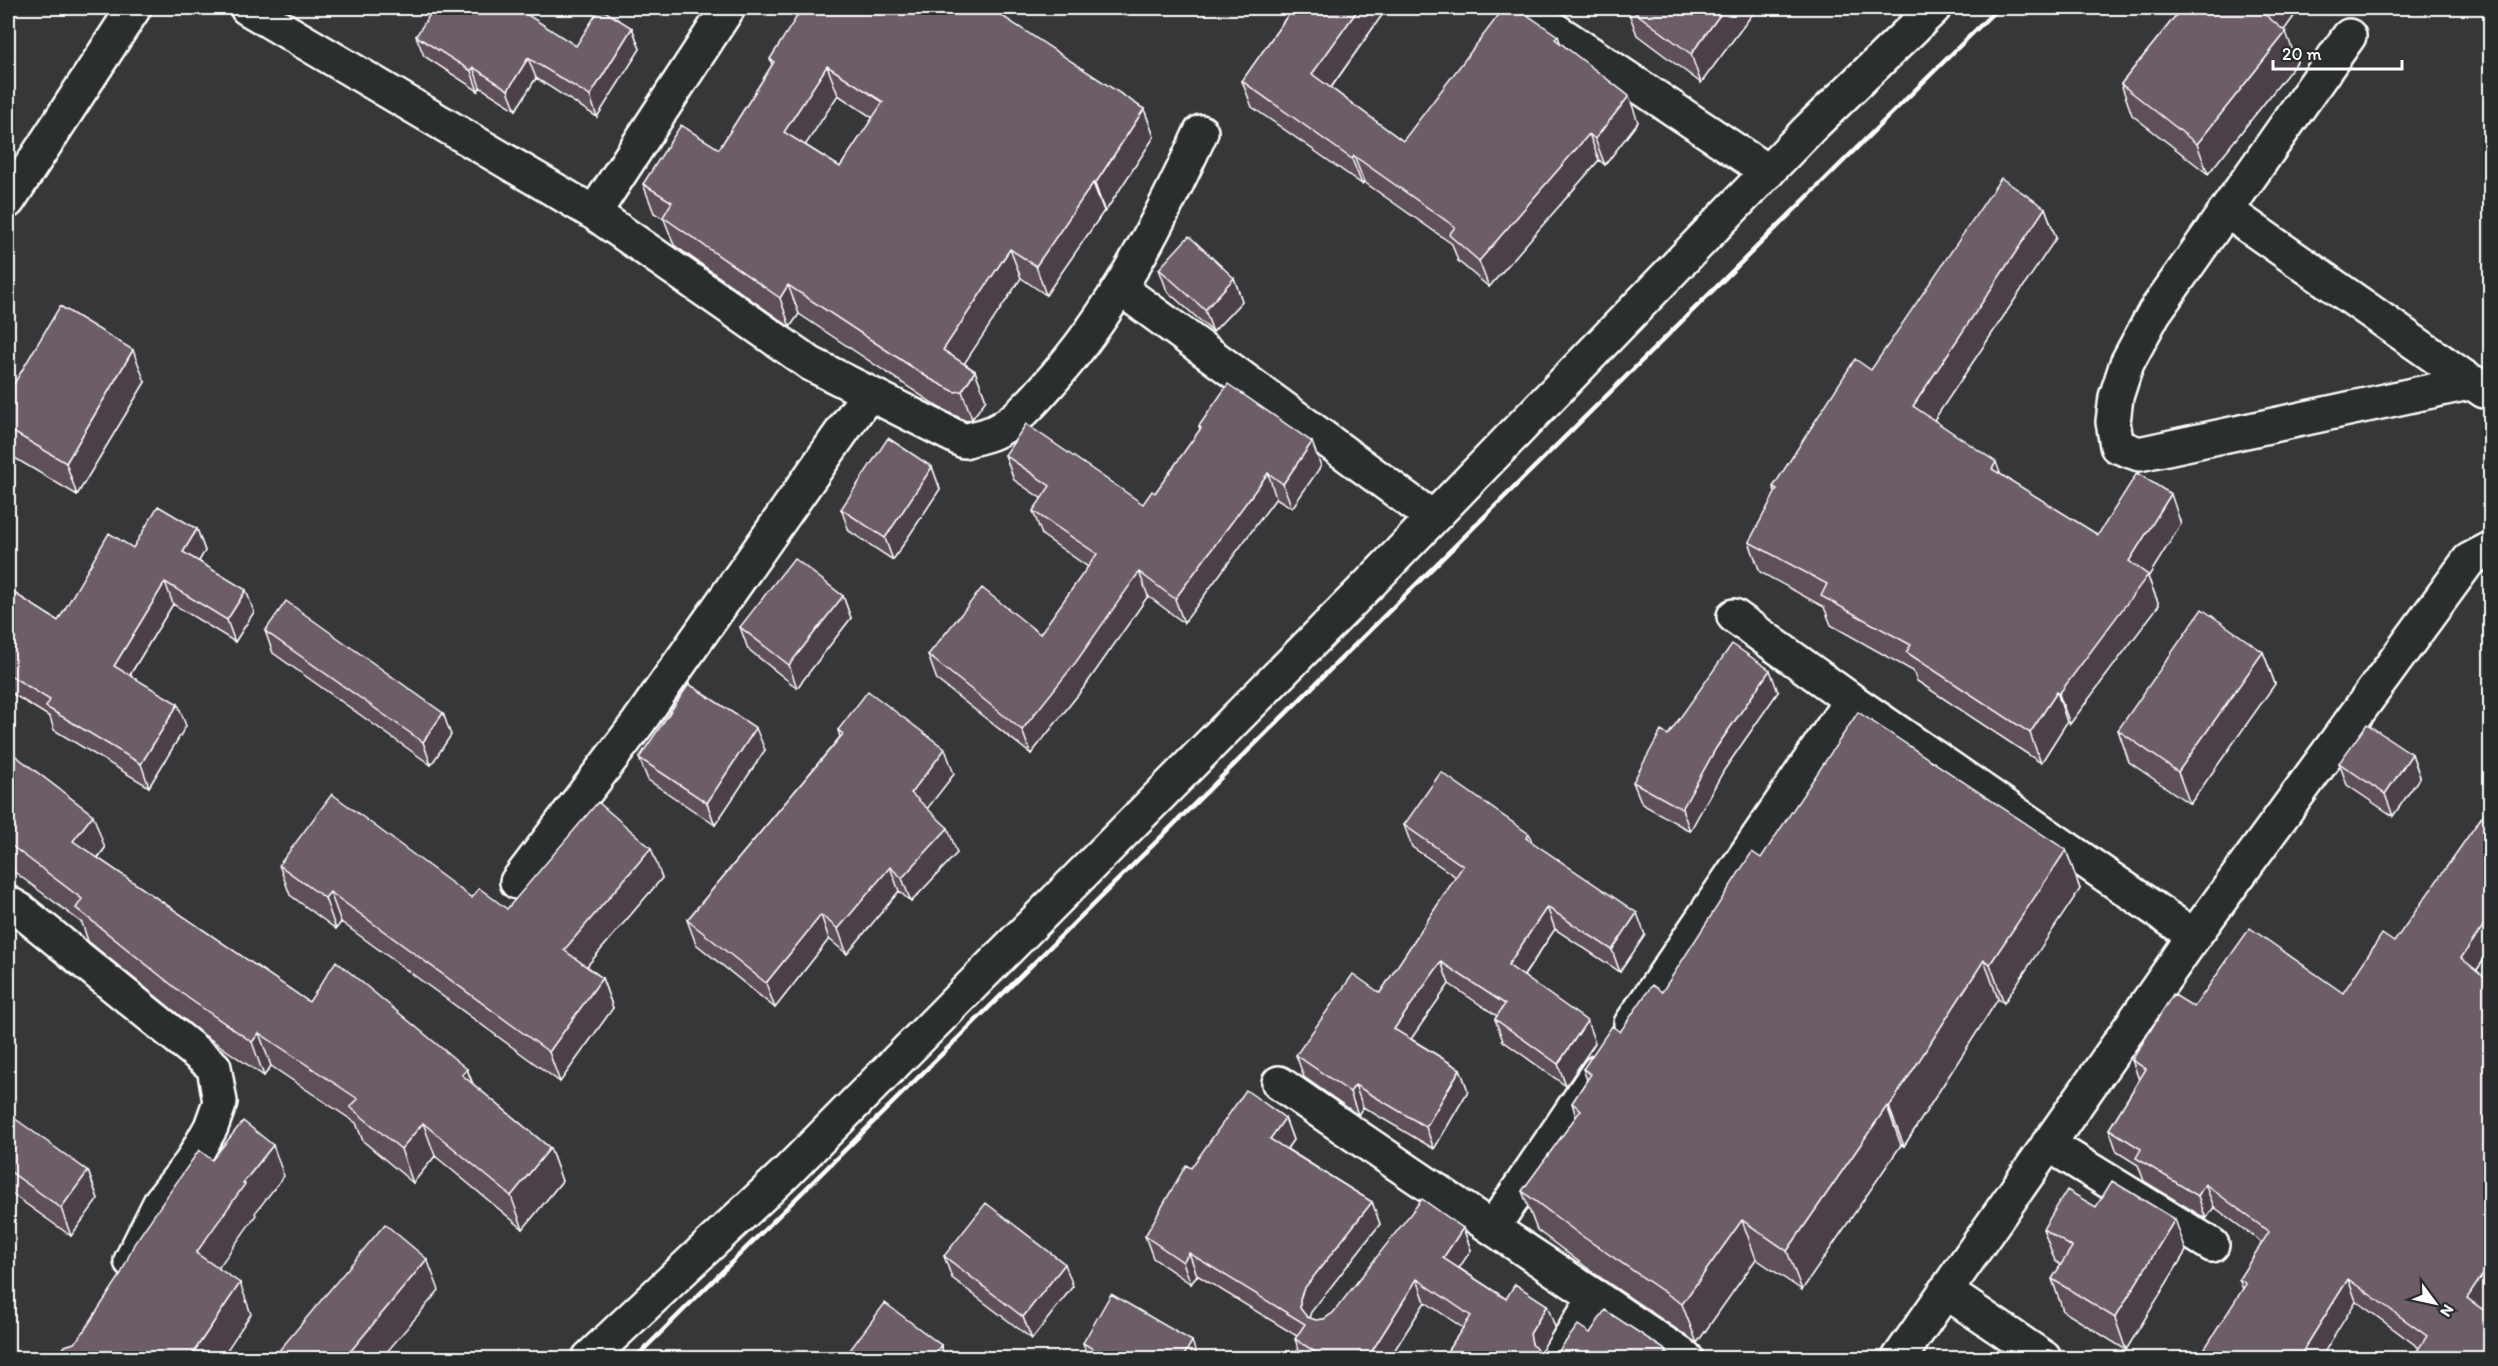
<svg xmlns="http://www.w3.org/2000/svg" width="2498" height="1366" viewBox="0 0 2498 1366" font-family="Itim,sans-serif">
<style>
.lines{fill:none;stroke-linecap:round;stroke-linejoin:round}
.minor-casing{stroke:#fff;stroke-width:38}
.minor{stroke:#2a2d2e;stroke-width:33}
.rail{stroke:#fff;stroke-width:4.5}
.wall{fill:#5e5059;stroke:#fff;stroke-width:1.5;fill-rule:evenodd}
.shaded-wall{fill:#4c4149;stroke:#fff;stroke-width:1.5}
.building{fill:#6d5d68;stroke:#fff;stroke-width:1.5;fill-rule:evenodd}
</style>
<rect width="100%" height="100%" fill="#37373a"/>
<filter id="ink" filterUnits="userSpaceOnUse"><feTurbulence type="fractalNoise" baseFrequency=".0167" numOctaves="2"/><feDisplacementMap in="SourceGraphic" scale="12" xChannelSelector="R" yChannelSelector="G"/><feConvolveMatrix kernelMatrix="1 2 1 2 8 2 1 2 1" color-interpolation-filters="sRGB"/></filter>
<g filter="url(#ink)">
<g class="lines">
<defs>
<path id="minor" d="M247,8L594,213L728,8
M1522,8L1768,172
M2349,36L2154,313L2127,363L2116,397L2113,422L2117,446L2139,454L2473,382
M8,201L134,8
M2227,211L2484,391
M594,213L811,364L964,441C974,438 985,436 994,432C1014,423 1032,403 1046,387C1114,312 1159,223 1201,132
M1121,289L1433,518
M1734,616L1851,700
M517,882L638,723L869,393
M8,903L20,910L214,1067L220,1102L211,1127L191,1163L161,1201L131,1261
M1631,1024L1851,700L2194,936
M1279,1083C1413,1176 1550,1266 1686,1358
M2048,1144L2212,1245
M1493,1227L1598,1072
M1945,1291L2044,1358
M589,1358L787,1172L1373,580L1810,128L1934,8
M1557,1358L1596,1297
M1899,1358L2194,936L2469,560L2490,549"/>
</defs>
<use href="#minor" class="minor-casing"/>
<use href="#minor" class="minor"/>
<path class="rail" d="M635,1358L1998,8"/>
</g>
<path class="wall" d="M1284,8H1387L1331,88L1403,141L1558,36L1560,42L1638,122L1605,165L1599,160L1489,287L1458,261L1452,244L1364,182L1362,184L1252,107L1242,81L1290,12Z
M1627,8H1757L1701,83L1637,35Z
M2182,8H2300L2284,30L2297,62L2208,174L2132,115L2121,84Z
M798,9L1144,109L1154,137L1105,212L1104,211L1046,295L1021,278L964,363L975,371L986,400L972,419L966,421L940,408L799,314L790,327L674,245L664,219L654,213L643,184L719,149L772,65L770,59L800,13ZM838,95L873,118L840,167L805,145Z
M632,28L640,49L597,117L536,78L516,110L480,87L478,91L424,56L416,36L576,46Z
M2045,208L2056,238L1934,420L2001,475L2098,535L2181,524L2148,577L2159,605L2070,724L2067,722L2041,763L1917,681L1913,671L1831,625L1824,607L1760,572L1749,542L1776,493L1773,487L1871,370Z
M1159,269L1234,278L1242,301L1213,332L1167,291Z
M145,382L77,495L8,454V394Z
M1199,426L1321,466L1292,508L1276,498L1184,623L1148,596L1085,686L1031,754L937,680L928,655L1040,634L1088,567L1042,535L1033,511L1042,499L1014,480L1005,455L1143,504L1155,493L1200,430Z
M932,467L940,489L893,560L849,531L841,509Z
M197,529L205,551L199,561L254,612L235,642L173,604L130,675L186,726L149,787L54,730L50,717L8,691V589L58,621Z
M843,596L851,618L797,688L748,649L740,627Z
M265,631L451,735L431,765L273,653Z
M2263,652L2275,684L2190,804L2129,762L2118,730Z
M1778,692L1724,770L1690,831L1642,804L1633,782L1668,735Z
M838,730L954,774L927,808L957,853L911,902L899,891L847,954L829,939L775,1008L696,944L687,920L840,737Z
M8,750L105,848L98,858L309,1002L467,1069L473,1084L550,1148L562,1181L523,1229L435,1156L413,1183L363,1141L356,1123L271,1066L264,1076L200,1032L88,941L82,923L8,867Z
M765,750L715,825L648,780L639,758Z
M2412,754L2420,777L2393,816L2347,785L2339,763Z
M1404,825L1532,843L1645,935L1620,972L1555,929L1524,976L1595,1043L1566,1086L1503,1041L1495,1019L1497,1016L1449,984L1411,1039L1460,1069L1468,1091L1434,1149L1363,1107L1358,1115L1304,1077L1296,1055L1380,993L1456,877L1412,847Z
M2066,850L2080,889L2004,1003L1998,999L1904,1146L1901,1145L1802,1290L1756,1259L1697,1343L1594,1273L1537,1230L1522,1191L1576,1117L1572,1103L1587,1080L1583,1069L1620,1032L1662,992L1761,858Z
M279,865L472,898L507,909L662,878L587,966L602,978L613,1008L560,1082L341,922L336,929L290,895Z
M2394,942L2490,951L2477,970L2483,1310L2490,1359H2420L2417,1351L2419,1348L2356,1301L2243,1289L2239,1279L2262,1243L2214,1207L2206,1219L2144,1181L2138,1165L2117,1152L2109,1129L2139,1080L2132,1060L2194,1007L2343,993Z
M1285,1118L1293,1140L1287,1149L1372,1202L1380,1224L1311,1312L1309,1318L1316,1320L1324,1319L1463,1228L1471,1250L1459,1268L1506,1299L1555,1327L1541,1352L1549,1355L1558,1352L1590,1333L1667,1351L1442,1359L1463,1328L1425,1302L1389,1359H1302L1295,1339L1297,1336L1197,1275L1191,1284L1153,1258L1145,1236L1191,1168Z
M8,1121L88,1171L98,1199L71,1236L8,1191Z
M2096,1207L2186,1251L2126,1350L2063,1311L2052,1279L2061,1265L2055,1261L2043,1229Z
M944,1256L1073,1286L1032,1339L952,1278Z
M1083,1343L1198,1359H1088Z
M941,1345L945,1359H853L850,1350Z"/>
<path class="shaded-wall" d="M1359,8H1387L1322,100L1312,74Z
M1725,8H1757L1701,83L1691,54Z
M2267,8H2300L2274,44L2263,13Z
M632,28L640,49L597,117L590,96Z
M2286,32L2297,62L2208,174L2197,144Z
M528,58L536,78L516,110L508,90Z
M827,66L838,95L795,161L784,132Z
M473,67L480,87L478,91L471,71Z
M1629,96L1638,122L1605,165L1595,139Z
M1144,109L1154,137L1105,212L1095,184Z
M1589,134L1599,160L1489,287L1479,261Z
M1354,156L1364,182L1362,184L1352,159Z
M1093,183L1104,211L1046,295L1036,266Z
M2045,208L2056,238L1924,435L1913,406Z
M1010,249L1021,278L954,379L943,350Z
M1234,278L1242,301L1213,332L1205,310Z
M788,285L799,314L790,327L780,298Z
M133,350L145,382L77,495L66,463Z
M975,371L986,400L972,419L962,391Z
M1312,442L1321,466L1292,508L1283,484Z
M1996,462L2007,492L1992,469Z
M932,467L940,489L893,560L885,538Z
M1268,473L1276,498L1184,623L1175,599Z
M2171,494L2181,524L2148,577L2159,605L2070,724L2059,694L2129,561Z
M197,529L205,551L191,574L183,552Z
M1139,572L1148,596L1085,686L1031,754L1022,730Z
M165,582L173,604L122,688L114,666Z
M246,590L254,612L235,642L227,620Z
M843,596L851,618L797,688L789,665Z
M2263,652L2275,684L2190,804L2178,772Z
M1770,670L1778,692L1724,770L1690,831L1682,809L1716,748Z
M2057,692L2067,722L2041,763L2030,733Z
M178,704L186,726L149,787L141,764Z
M443,713L451,735L431,765L423,742Z
M756,728L765,750L715,825L707,803Z
M945,749L954,774L920,818L911,793Z
M2412,754L2420,777L2393,816L2385,794Z
M93,815L105,848L85,874L73,841Z
M948,828L957,853L911,902L902,878Z
M1529,834L1537,856L1526,838Z
M651,848L662,878L575,980L564,950Z
M2066,850L2080,889L2004,1003L1990,964Z
M890,867L899,891L847,954L838,929Z
M330,892L341,922L336,929L325,898Z
M1547,907L1555,929L1516,987L1508,965Z
M1637,913L1645,935L1620,972L1612,950Z
M821,915L829,939L775,1008L766,983Z
M2490,916V951L2469,981L2461,958Z
M1984,960L1998,999L1904,1146L1889,1107Z
M1441,962L1449,984L1402,1052L1394,1029Z
M602,978L613,1008L560,1082L549,1052Z
M1587,1021L1595,1043L1566,1086L1558,1064Z
M259,1033L271,1066L264,1076L252,1042Z
M467,1069L479,1102L462,1075Z
M1460,1069L1468,1091L1434,1149L1426,1127Z
M1355,1085L1363,1107L1358,1115L1350,1092Z
M1887,1106L1901,1145L1802,1290L1787,1251Z
M1285,1118L1293,1140L1278,1161L1270,1139Z
M423,1123L435,1156L413,1183L401,1149Z
M273,1145L284,1176L255,1213L256,1215L207,1284L196,1253L243,1183Z
M550,1148L562,1181L523,1229L511,1196Z
M88,1171L98,1199L71,1236L61,1208Z
M2205,1184L2214,1207L2206,1219L2198,1196Z
M1372,1202L1380,1224L1311,1312L1308,1321L1300,1308V1299L1303,1290Z
M2175,1219L2186,1251L2126,1350L2115,1318Z
M1742,1220L1756,1259L1697,1343L1682,1304Z
M1463,1228L1471,1250L1451,1280L1443,1258Z
M1189,1253L1197,1275L1191,1284L1183,1262Z
M427,1259L439,1290L381,1359H344Z
M1065,1264L1073,1286L1032,1339L1023,1317Z
M2490,1264V1299L2475,1321L2467,1298Z
M1417,1279L1425,1302L1389,1359H1367Z
M2348,1279L2356,1301L2320,1359H2298Z
M240,1283L251,1314L221,1359H189Z
M1547,1305L1555,1327L1538,1357L1532,1344L1530,1334Z
M1192,1341L1198,1359H1182Z
M941,1345L945,1359H931Z
M1667,1351L1670,1359H1662Z"/>
<path class="building" d="M434,8H517L576,46L600,8L632,28L590,96L528,58L508,90L473,67L471,71L416,36Z
M799,8H944L947,9L948,8H990L1144,109L1095,184L1093,183L1036,266L1010,249L943,350L975,371L962,391L955,392L930,379L788,285L780,298L663,217L672,202L643,184L681,125L719,149L774,62L770,59L801,10L798,9ZM827,66L883,102L840,167L784,132Z
M1293,8H1359L1312,74L1403,141L1504,8H1517L1558,36L1555,39L1629,96L1595,139L1589,134L1479,261L1449,235L1455,227L1354,156L1352,159L1242,81Z
M1629,8H1725L1691,54Z
M2182,8H2267L2263,13L2286,32L2197,144L2121,84Z
M2001,178L2045,208L1913,406L1996,462L1992,469L2098,535L2137,473L2171,494L2129,561L2148,575L2059,694L2057,692L2030,733L1906,652L1911,645L1821,596L1827,584L1749,542L1777,489L1773,487L1855,359L1871,370Z
M1189,236L1234,278L1205,310L1159,269Z
M60,306L133,350L66,463L8,429V394Z
M1228,384L1312,442L1283,484L1268,473L1175,599L1139,572L1076,662L1022,730L928,655L982,588L1040,634L1097,554L1033,511L1050,486L1005,455L1026,424L1143,504L1152,491L1155,493L1201,428L1199,426Z
M888,438L932,467L885,538L841,509Z
M158,506L197,529L183,552L246,590L227,620L165,582L114,666L178,704L141,764L46,707L50,700L8,674V589L58,621L109,533L133,548Z
M794,558L843,596L789,665L740,627Z
M286,601L443,713L423,742L265,631Z
M2202,609L2263,652L2178,772L2118,730Z
M1732,644L1770,670L1716,748L1682,809L1633,782L1661,731L1668,735Z
M689,684L756,728L707,803L639,758Z
M868,691L945,749L911,793L948,828L902,878L890,867L838,929L821,915L766,983L687,920L843,734L838,730Z
M1858,712L2066,850L1990,964L1984,960L1889,1107L1887,1106L1787,1251L1742,1220L1682,1304L1579,1234L1522,1191L1581,1110L1572,1103L1591,1074L1583,1069L1612,1026L1620,1032L1652,985L1662,992L1752,852L1761,858Z
M2367,724L2412,754L2385,794L2339,763Z
M8,750L93,815L73,841L309,1002L336,961L467,1069L462,1075L550,1148L511,1196L423,1123L401,1149L350,1107L358,1099L259,1033L252,1042L188,998L76,908L82,899L8,843Z
M1441,772L1529,834L1526,838L1637,913L1612,950L1547,907L1508,965L1587,1021L1558,1064L1495,1019L1505,1004L1441,962L1394,1029L1460,1069L1426,1127L1355,1085L1350,1092L1296,1055L1353,974L1380,993L1463,866L1404,825Z
M332,794L472,898L479,888L507,909L598,802L651,848L564,950L602,978L549,1052L330,892L325,898L279,865Z
M2490,805V916L2461,958L2490,981V1264L2467,1298L2490,1315V1335L2488,1339L2490,1341V1359H2423L2425,1356L2417,1351L2427,1336L2348,1279L2298,1359H2198L2246,1284L2239,1279L2269,1232L2205,1184L2198,1196L2136,1158L2141,1149L2109,1129L2146,1069L2132,1060L2173,994L2194,1007L2250,928L2343,993L2382,934L2394,942Z
M1246,1090L1285,1118L1270,1139L1372,1202L1303,1290L1300,1299V1308L1307,1317L1316,1320L1324,1319L1333,1313L1422,1199L1463,1228L1443,1258L1506,1299L1515,1284L1547,1305L1530,1334L1532,1344L1538,1351L1549,1355L1558,1352L1578,1325L1590,1333L1605,1310L1667,1351L1662,1359H1442L1471,1316L1417,1279L1367,1359H1326L1295,1339L1305,1324L1189,1253L1183,1262L1145,1236L1186,1165L1191,1168Z
M14,1118L88,1171L61,1208L8,1170V1121L10,1123Z
M243,1121L273,1145L243,1183L245,1184L196,1253L240,1283L189,1359H56L65,1346L74,1343L80,1337L120,1276L134,1244L199,1150L212,1160Z
M2112,1181L2175,1219L2115,1318L2052,1279L2072,1247L2043,1229L2067,1190L2096,1207Z
M986,1203L1065,1264L1023,1317L944,1256Z
M385,1224L427,1259L344,1359H272Z
M1111,1294L1192,1341L1182,1359H1109L1083,1343Z
M885,1303L941,1345L931,1359H861L850,1350Z"/>
</g>
<rect width="2498" height="1366" fill="none" stroke="#2a2d2e" stroke-width="30"/>
<rect x="15" y="15" width="2468" height="1336" fill="none" stroke="#fff" stroke-width="2" filter="url(#ink)"/>
<g transform="translate(2435 1303) rotate(123)" stroke="#2a2d2e" stroke-width="4.5" paint-order="stroke">
<path d="M0-4.5L10 22L0 15L-10 22Z" fill="#ffffff"/>
<text y="-9" font-size="16" font-weight="bold" text-anchor="middle" fill="#ffffff">N</text>
</g>
<path d="M2273 60v9h129v-9" fill="none" stroke="#ffffff" stroke-width="3"/>
<text x="2282" y="60" font-size="18" fill="#ffffff" stroke="#2a2d2e" stroke-width="4.5" paint-order="stroke">20 m</text>
</svg>
